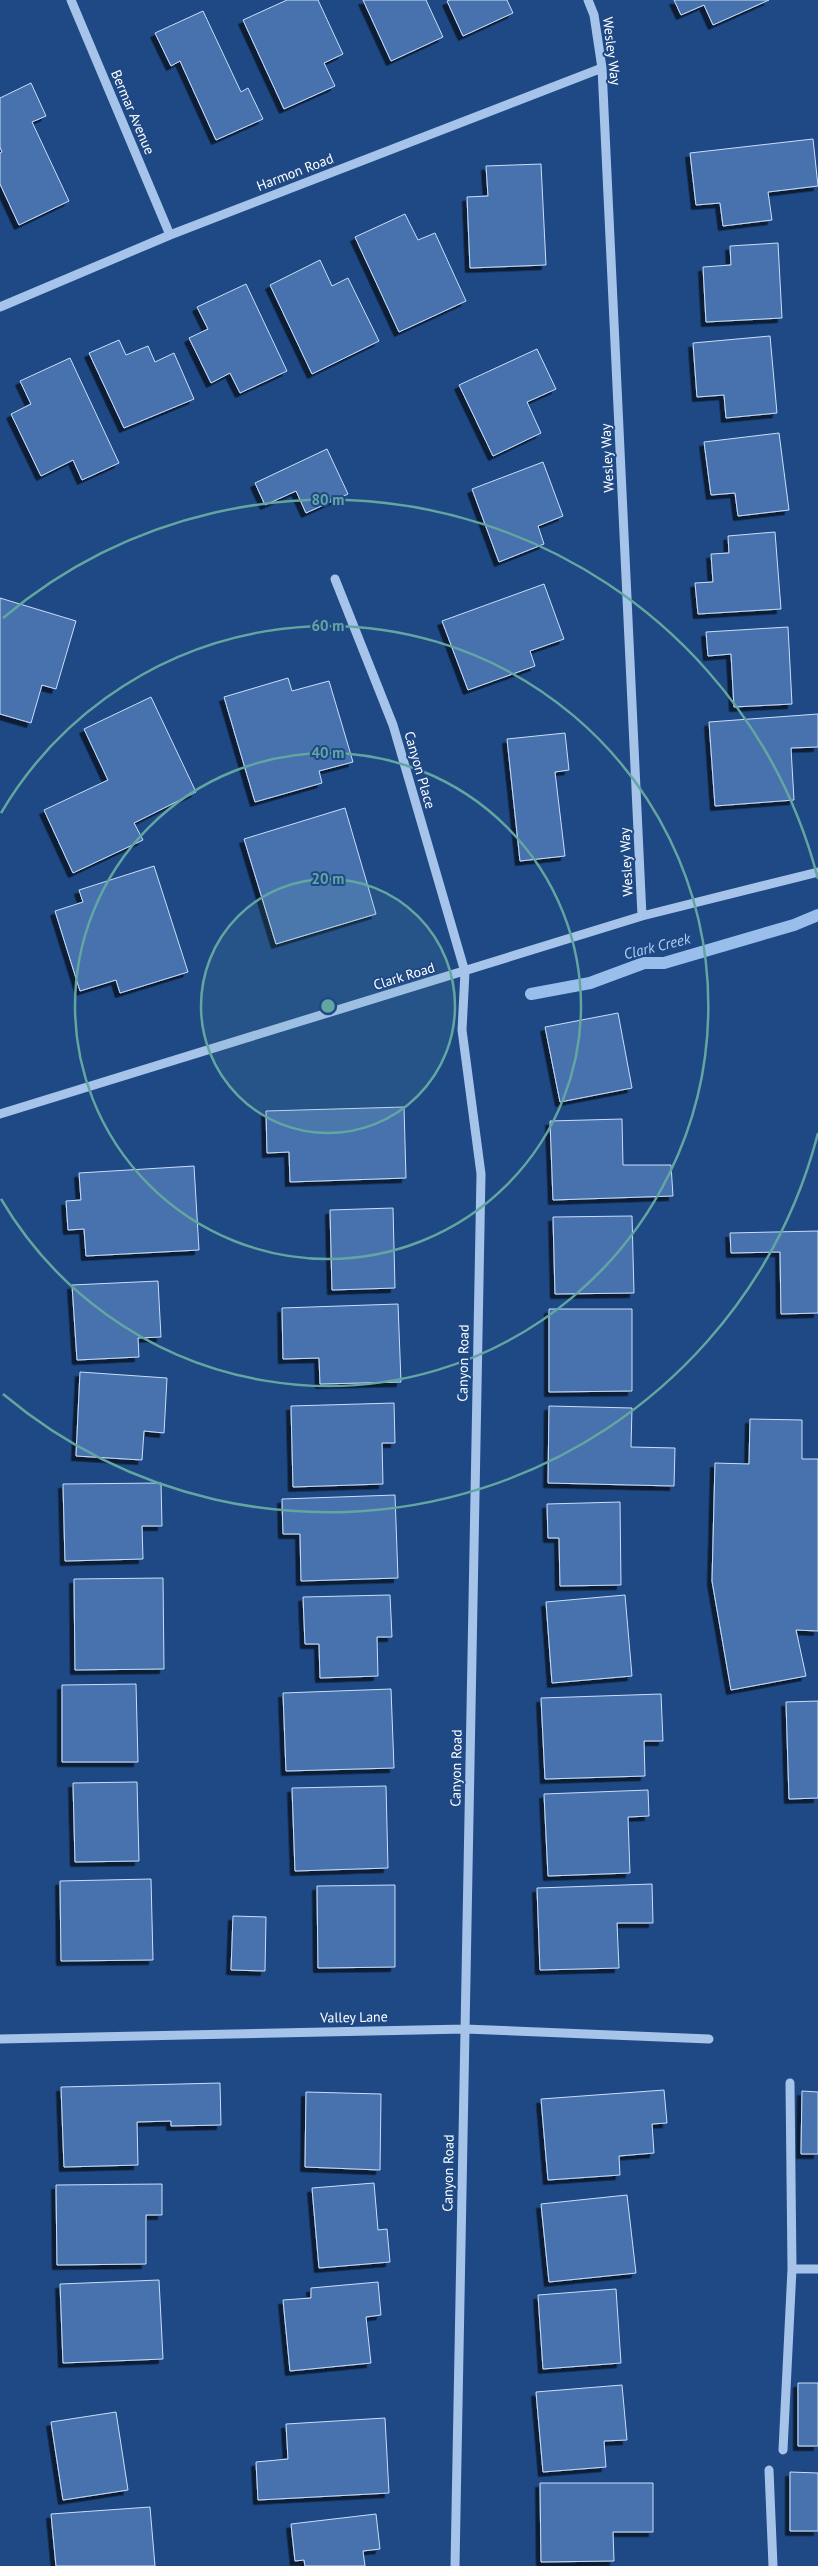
<svg xmlns="http://www.w3.org/2000/svg" width="818" height="2566" viewBox="0 0 818 2566" font-family="'PT Sans',sans-serif">
<style>
.lines{fill:none;stroke-linecap:round;stroke-linejoin:round}
.stream{stroke:#99beec;stroke-width:12}
.building{fill:#4672ad;stroke:#cadef7;filter:url(#shadow)}
.minor{stroke:#a6c3ea;stroke-width:9}
.ring{fill:none;stroke:#63a6a1;stroke-width:2.5}
.labels{text-anchor:middle;dominant-baseline:central;stroke-width:4;stroke-linejoin:round;paint-order:stroke}
.street-label{font-size:14px;fill:#fff;stroke:#1e4985}
.water-label{font-size:15px;font-style:italic;fill:#b1cdf2;stroke:#1e4985}
.centre{fill:#63a6a1;stroke:#1e4985;stroke-width:2.5}
.ring-label{font-size:15px;text-anchor:middle;font-weight:bold;fill:#63a6a1;stroke:#1e4985;stroke-width:4;stroke-linejoin:round;paint-order:stroke}
</style>
<defs>
<filter id="shadow"><feDropShadow dx="-4.5" dy="4.5" stdDeviation="0" flood-color="#0009"/></filter>
</defs>
<rect width="100%" height="100%" fill="#1e4985"/>
<g class="lines">
<path class="stream" d="M531,994L590,983L644,963H664L794,925L818,915"/>
</g>
<path class="building" d="M287,0H318L343,54L324,63L335,86L284,109L243,20Z
M363,0H426L443,37L391,61Z
M450,0H507L513,13L463,36L447,1Z
M674,0H769L713,25L704,5L681,15Z
M203,11L241,92L248,88L263,119L216,140L180,61L171,66L155,33Z
M31,83L46,116L32,122L69,201L19,225L0,184V153L2,152L0,147V98Z
M813,139L818,186L768,192L772,220L723,226L720,203L696,205L690,153Z
M541,164L546,265L470,268L467,197L488,196L486,166Z
M405,214L418,240L435,233L466,301L399,332L355,237Z
M778,243L782,318L706,322L703,267L731,265L730,246Z
M320,260L332,286L348,278L379,341L312,374L270,285Z
M246,284L287,371L240,393L230,373L211,383L189,338L208,329L197,307Z
M770,336L777,413L726,418L724,395L697,397L693,343Z
M119,340L126,355L148,346L155,362L174,353L194,399L124,428L89,353Z
M537,349L556,389L527,402L541,433L493,456L459,385Z
M70,358L119,463L82,480L73,460L41,476L11,414L31,404L20,381Z
M779,433L789,510L738,516L735,493L711,495L704,442Z
M327,449L348,494L306,513L296,491L265,505L255,483Z
M543,462L563,516L538,526L544,544L499,562L472,489Z
M775,532L781,609L698,614L695,583L713,582L711,554L729,553L728,536Z
M544,584L564,639L530,651L535,666L468,690L442,621Z
M0,598L76,621L56,689L42,685L31,723L0,714Z
M788,627L792,704L734,707L731,654L708,656L706,632Z
M288,678L292,691L329,681L353,762L319,771L322,783L255,802L224,697Z
M151,697L196,792L134,823L143,840L73,873L44,810L108,780L84,729Z
M818,714V747L791,748L794,800L715,806L709,722Z
M565,733L569,770L555,772L565,856L520,861L507,739Z
M345,808L376,914L276,944L244,839Z
M154,866L188,972L120,993L116,980L80,991L55,911L83,902L79,890Z
M618,1013L632,1088L560,1102L545,1027Z
M404,1107L406,1178L290,1182L289,1152L267,1153L266,1111Z
M622,1119L623,1165H671L673,1196L553,1200L550,1121Z
M194,1166L199,1250L86,1256L84,1229L68,1230L66,1201L81,1200L79,1173Z
M393,1208L395,1288L332,1290L330,1210Z
M632,1216L634,1293L555,1294L553,1217Z
M818,1231V1313L781,1314L780,1252L731,1253L730,1233Z
M158,1281L161,1337L138,1338L139,1357L77,1360L72,1285Z
M398,1304L401,1382L320,1384L319,1358L283,1359L282,1308Z
M549,1309H632V1391L549,1392Z
M80,1372L167,1378L164,1433L144,1431L142,1460L76,1456Z
M394,1403L395,1443H382L383,1484L293,1487L291,1406Z
M549,1406L632,1408L631,1447L675,1448L674,1486L548,1483Z
M750,1419L802,1420V1459H818V1631L796,1630L806,1676L731,1690L712,1581L715,1463L749,1464Z
M161,1483L162,1526H142L143,1559L65,1561L63,1484Z
M395,1495L398,1578L301,1581L300,1534H283L282,1499Z
M620,1502L621,1585L560,1586L559,1538H548L547,1504Z
M163,1578L164,1669L75,1670L74,1579Z
M390,1595L392,1637H377L378,1676L320,1678L319,1644H305L303,1597Z
M625,1595L632,1676L552,1683L546,1602Z
M136,1684L138,1762H62V1685Z
M391,1689L394,1768L286,1771L283,1693Z
M661,1694L663,1741H644L645,1776L545,1779L541,1698Z
M818,1701V1798L789,1799L786,1702Z
M137,1782L139,1861L75,1862L73,1783Z
M386,1786L388,1868L295,1871L292,1788Z
M648,1790L649,1816L628,1817L630,1873L548,1876L544,1794Z
M151,1879L153,1960L61,1961L60,1881Z
M652,1884L653,1923H617L619,1968L540,1970L537,1888Z
M395,1885V1967L318,1968L317,1886Z
M233,1916L266,1917L265,1971L231,1970Z
M220,2083L221,2125L171,2126V2121L137,2122L138,2165L64,2167L61,2087Z
M664,2090L667,2123L652,2124L654,2153L619,2156L620,2175L548,2180L541,2099Z
M802,2091L818,2092V2154H801Z
M306,2092L381,2094L380,2170L305,2167Z
M374,2183L378,2230L387,2229L390,2262L319,2268L312,2188Z
M162,2184V2215H146V2264L57,2265L56,2185Z
M627,2195L636,2273L549,2282L541,2204Z
M159,2280L163,2359L63,2363L60,2284Z
M378,2282L381,2315L366,2317L371,2363L290,2371L283,2300L311,2298V2288Z
M616,2289L621,2363L543,2369L538,2295Z
M798,2383H818V2446H798Z
M622,2385L627,2440L604,2441L606,2467L543,2472L536,2392Z
M116,2412L128,2490L63,2500L51,2422Z
M385,2418L389,2493L258,2500L256,2462L288,2459L286,2424Z
M790,2472L818,2473V2531H790Z
M540,2483H653V2532H613L614,2561L541,2562Z
M150,2507L155,2566H56L51,2514Z
M376,2514L380,2549L363,2551L365,2566H305L304,2560L295,2561L291,2524Z"/>
<g class="lines">
<path class="minor" d="M71,0L170,235
M588,0L594,15L602,68L642,916
M0,307L170,235L602,68
M335,579L393,725L465,972L462,1030L481,1174L455,2566
M0,1114L642,916L818,872
M0,2039L465,2029L709,2039
M790,2083L792,2269
M783,2450L792,2269H818
M769,2470L773,2566"/>
</g>
<circle cx="328" cy="1006" r="127" fill="#63a6a1" fill-opacity=".12"/>
<g class="ring">
<circle cx="328" cy="1006" r="127"/>
<circle cx="328" cy="1006" r="253"/>
<path d="M1 813A380 380 0 1 1 1 1199"/>
<path d="M818 1133A506 506 0 0 1 3 1394M3 618A506 506 0 0 1 818 879"/>
</g>
<g class="labels">
<g class="street-label">
<text transform="translate(612 51) rotate(83)">Wesley Way</text>
<text transform="translate(133 112) rotate(67)">Bermar Avenue</text>
<text transform="translate(295 172) rotate(-21)">Harmon Road</text>
<text transform="translate(607 458) rotate(-93)">Wesley Way</text>
<text transform="translate(420 770) rotate(74)">Canyon Place</text>
<text transform="translate(626 862) rotate(-93)">Wesley Way</text>
<text transform="translate(404 976) rotate(-17)">Clark Road</text>
<text transform="translate(463 1363) rotate(-89)">Canyon Road</text>
<text transform="translate(456 1768) rotate(-89)">Canyon Road</text>
<text transform="translate(354 2017) rotate(-1)">Valley Lane</text>
<text transform="translate(448 2173) rotate(-89)">Canyon Road</text>
</g>
<g class="water-label">
<text transform="translate(657 946) rotate(-14)">Clark Creek</text>
</g>
</g>
<circle cx="328" cy="1006" r="8" class="centre"/>
<g class="ring-label">
<text x="328" y="505">80 m</text>
<text x="328" y="631">60 m</text>
<text x="328" y="758">40 m</text>
<text x="328" y="884">20 m</text>
</g>
</svg>
